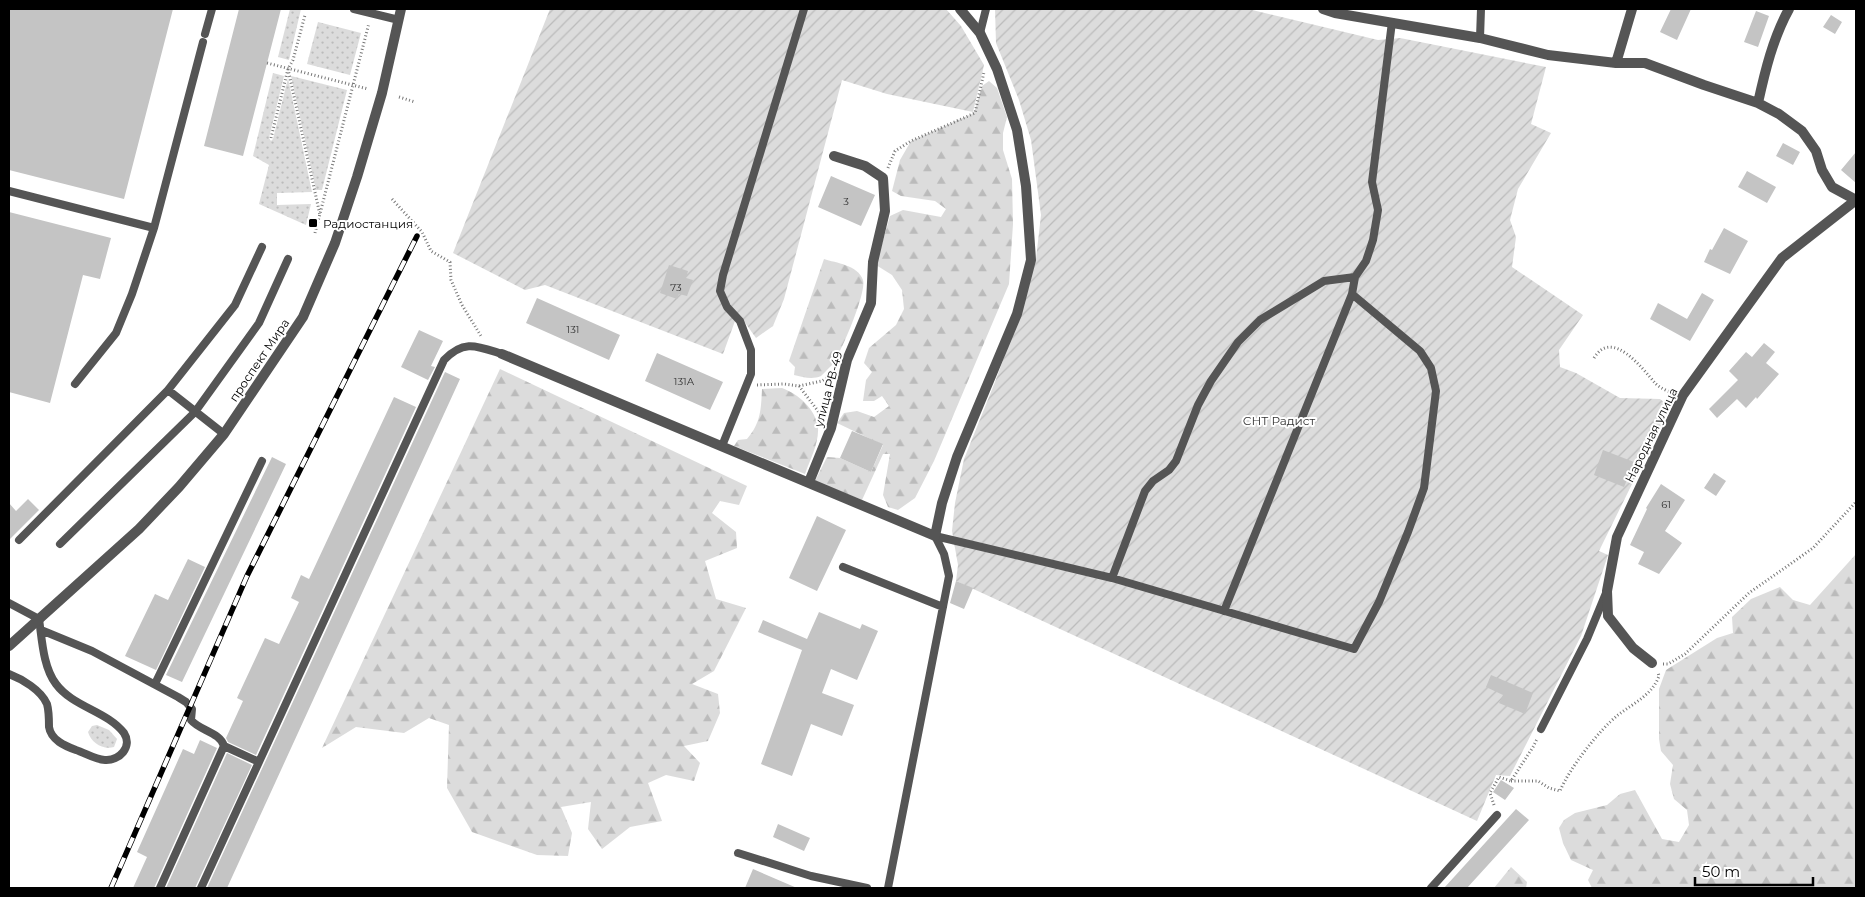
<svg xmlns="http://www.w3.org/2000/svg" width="1865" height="897" viewBox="0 0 1865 897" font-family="Montserrat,sans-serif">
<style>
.grass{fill:url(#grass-dots)}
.forest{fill:url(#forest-firs)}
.garden{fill:url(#garden-furrows)}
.building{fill:#c4c4c4}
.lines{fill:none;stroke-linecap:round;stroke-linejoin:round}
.path{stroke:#777;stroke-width:3;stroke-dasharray:1 2.5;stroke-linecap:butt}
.service{stroke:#555;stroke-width:8}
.minor{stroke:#555;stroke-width:10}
.tertiary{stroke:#555;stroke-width:10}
.rail-casing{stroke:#000;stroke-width:5.5}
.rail{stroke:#fff;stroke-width:4;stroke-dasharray:11;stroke-linecap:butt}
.poi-dot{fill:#000;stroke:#fff;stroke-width:2}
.labels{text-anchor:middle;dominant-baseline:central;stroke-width:4;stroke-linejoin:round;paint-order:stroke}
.number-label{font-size:10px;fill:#313131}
.poi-label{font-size:12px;fill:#000;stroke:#fff;text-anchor:start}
.street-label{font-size:12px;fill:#000;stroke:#fff}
.park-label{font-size:12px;fill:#333;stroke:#fff}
</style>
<defs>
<pattern id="grass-dots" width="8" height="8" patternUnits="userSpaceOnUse" patternTransform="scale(1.25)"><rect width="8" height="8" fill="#dcdcdc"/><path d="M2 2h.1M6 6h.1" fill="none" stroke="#bbb" stroke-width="1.8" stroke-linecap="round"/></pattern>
<pattern id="forest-firs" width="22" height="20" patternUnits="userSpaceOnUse" patternTransform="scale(1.25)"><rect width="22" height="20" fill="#dcdcdc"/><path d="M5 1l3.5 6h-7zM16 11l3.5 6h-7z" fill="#bbb"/></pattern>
<pattern id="garden-furrows" width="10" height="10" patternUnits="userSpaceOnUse" patternTransform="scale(1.25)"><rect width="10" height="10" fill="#dcdcdc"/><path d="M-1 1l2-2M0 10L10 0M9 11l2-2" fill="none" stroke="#bbb"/></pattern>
</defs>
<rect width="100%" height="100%" fill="#fff"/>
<path class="grass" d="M290,9H301L289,60L278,57Z
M318,22L361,33L350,75L307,64Z
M273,73L284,76L269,138L271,141L273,139L288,78L312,192L277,193V205L311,204L306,225L259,204L269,165L253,156Z
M291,76L347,90L322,190H316Z
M97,725L109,730L117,739L114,747C103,750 91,743 88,732L92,726Z"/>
<path class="forest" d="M989,81L997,88L1007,117L1003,133V150L1012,179L1013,224L1009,284L934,461L915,498L898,510L888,507L883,495L890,454H883L862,500L815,481L827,457L840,458L871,472L883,445L837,423L844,413L857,411L874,417L889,406L882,396L874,401H863L866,380L872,372L864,363L869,348L896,325L904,309L902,290L892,275L876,265L890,216L903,210L941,217L946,209L935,201L901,196L892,191L900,160L911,141L974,113L982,86Z
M824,259C836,263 858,265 863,280C867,292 840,355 832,365C829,368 824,373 821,376C812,380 803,377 794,375L795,367L789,361Z
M500,369L747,486L739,505L720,501L712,513L736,532L737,548L705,561L716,599L746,608L714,671L692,684L718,694L720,713L708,741L684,746L700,763L694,781L666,775L648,783L662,821L630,827L602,849L588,829L591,802L561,807L572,833L568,856L537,855L472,832L447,788L449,725L429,718L404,733L356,727L322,748Z
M782,388C798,394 816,409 818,428C819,443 810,460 805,474L734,446L738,440L747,439C761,423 761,409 762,389Z
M1856,554V888H1592L1588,880L1593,870L1571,860L1563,843L1559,828L1564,820L1575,813L1607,805L1620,794L1635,790L1662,839L1679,842L1689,825L1687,810L1674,799L1670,784L1673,765L1661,751L1659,739V689L1666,670L1717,638L1733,633L1732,617L1751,599L1780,587L1793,600L1810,605Z
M1511,867L1527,882L1526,888H1494Z"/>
<path class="garden" d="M550,9H946L961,26L984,65L973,112L887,94L842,80L784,299L773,326L756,338L741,317L735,321L723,354L545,285L525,290L453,253Z
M995,9H1248L1378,40L1400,38L1546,67L1531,124L1551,133L1518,189L1510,220L1516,237L1512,267L1583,315L1559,350L1560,367L1576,373L1620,398L1660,399L1670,407L1599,551L1608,555L1581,636L1510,776L1496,775L1477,821L956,581L958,565L952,531L955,503L964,459L995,382L1021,311L1036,259L1041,215L1031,140L1019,100L996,43Z"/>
<path class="building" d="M9,9H173L124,199L9,170Z
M239,9H281L243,156L204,146Z
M1671,9H1691L1677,40L1660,32Z
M1756,11L1769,16L1758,47L1744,42Z
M1831,15L1842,22L1835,34L1823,27Z
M1783,143L1800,152L1793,165L1776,156Z
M1856,152V183L1841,170Z
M1747,171L1776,187L1767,203L1738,187Z
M831,176L875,195L861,226L818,207Z
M9,212L111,238L100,279L83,275L50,403L9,392Z
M1724,228L1748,241L1730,274L1704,262L1710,249L1712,250Z
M669,265L688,271L686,278L693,280L687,296L679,294L677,299L660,293Z
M1702,293L1714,300L1690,341L1650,319L1658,303L1687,319Z
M537,298L620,335L609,360L526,323Z
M419,330L443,341L431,366L435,367L428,380L401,367Z
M1764,343L1775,352L1766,363L1779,374L1757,399L1756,397L1746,408L1737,399L1717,418L1709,409L1738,380L1729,371L1746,352L1752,357Z
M657,353L723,382L710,410L645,381Z
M445,372L460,379L227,888H207Z
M394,397L416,407L256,755L228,742L226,738L243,701L237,698L265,638L279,644L299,602L291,598L301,575L309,579Z
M852,431L883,444L871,472L840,458Z
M1603,450L1634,462L1624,487L1594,475Z
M272,457L286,464L182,682L166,675Z
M1714,473L1726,481L1716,496L1704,488Z
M1661,484L1685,500L1665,531L1682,543L1659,574L1638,564L1644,552L1630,545L1647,509L1646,508Z
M28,499L39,510L9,540V503L16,511Z
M817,516L846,530L817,591L789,578Z
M188,559L205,567L156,670L125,656L155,594L168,600Z
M956,581L973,588L964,609L950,603Z
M819,612L860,629L862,624L878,631L857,680L831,669L822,693L854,705L842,736L811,724L792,776L761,764L802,650L758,632L763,620L807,639Z
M1491,675L1533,693L1525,714L1499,703L1503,695L1486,687Z
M200,740L217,748L154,888H133L147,857L137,852L163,794L183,749L194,754Z
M227,753L252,765L195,888H166Z
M1501,780L1514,788L1505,800L1493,792Z
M1516,809L1529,820L1467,888H1444Z
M778,824L810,838L804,851L773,837Z
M753,869L797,888H745Z"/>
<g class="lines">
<path class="path" d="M267,63L368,89
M288,69L320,215
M399,97L415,102
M271,138L288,69L293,60L305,15
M888,168L895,151L911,141L975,113L984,72
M392,199L422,232L431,251L450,262L451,280L462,305L481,336
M315,233L369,23
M1594,358C1612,328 1642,368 1655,383C1660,388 1667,391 1673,393
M757,385L784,384L799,386L818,411L821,418
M799,386L822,381L830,376
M1663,664H1668L1685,654L1749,593L1813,548L1856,502
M1511,781H1538L1549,788L1560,791C1569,769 1599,730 1618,715C1634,703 1652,695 1659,676L1658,672
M1494,805L1490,793L1499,777L1511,781L1533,747L1537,739"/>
<path class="service" d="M354,9L399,20
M980,33L986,9
M205,34L212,9
M1480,38L1481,9
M9,191L154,228
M75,384L116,333L132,294L154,228L203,42
M168,390L224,434
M722,446L751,374V350L740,321L727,307L720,291L723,275L804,9
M935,536L1112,578L1354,649L1379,602L1408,532L1424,488L1436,391L1431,368L1420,351L1352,294
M19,540L168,390L235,305L262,247
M60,544L195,412L259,323L288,259
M843,567L943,607
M1112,578L1145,491L1153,481L1169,470L1176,461L1198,405L1211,381L1238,342L1260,320L1324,281L1355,277
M9,603L39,619C42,639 43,667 56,684C73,707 107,711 124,733C133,747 119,761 105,760C96,760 85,753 76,750C65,746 51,740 49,727C49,719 49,711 47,704C41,690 22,679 9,674
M1224,611L1352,294L1355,277L1366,261L1373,240L1378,210L1372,182L1392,22
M41,630L92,651L178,697L186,702L192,709L191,720C200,731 220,732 224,746L160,888
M155,684L262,461
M1541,729L1587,639L1606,593
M224,746L259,762
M738,853L811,876L867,888
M201,888L444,360C464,339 477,346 502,354
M888,888L949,576L944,554L935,536
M1431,888L1497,815"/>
<path class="minor" d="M1323,9L1335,13L1480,38L1548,55L1616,63H1645L1704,85L1758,103L1779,114L1802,131L1816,151L1822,170L1832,187L1856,200L1782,258L1683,395L1617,537L1607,591L1608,616L1633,648L1652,663
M1616,63L1632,9
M1758,103C1765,71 1773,38 1789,9
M502,354L935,536L942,503L957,457L1017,314L1031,260L1026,186L1017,130L997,69L980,33L960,9
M809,482L831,428L847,360L871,303L873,262L885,211L883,178L865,166L834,156"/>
<path class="tertiary" d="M9,646L139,529L179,487L224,434L303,317L335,243L357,177L382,93L401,9"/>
<defs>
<path id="rail" d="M111,888L247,576L417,236"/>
</defs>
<use href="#rail" class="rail-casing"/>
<use href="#rail" class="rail"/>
</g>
<rect class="poi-dot" x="308" y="218" width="10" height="10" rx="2.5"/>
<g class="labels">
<g class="number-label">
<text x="846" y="201">3</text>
<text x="676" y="287">73</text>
<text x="573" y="329">131</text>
<text x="684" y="381">131А</text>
<text x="1666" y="504">61</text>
</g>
<g class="poi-label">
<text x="323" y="223">Радиостанция</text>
</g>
<g class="street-label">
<text transform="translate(259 360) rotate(-56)">проспект Мира</text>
<text transform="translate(828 389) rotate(-75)">улица РВ-49</text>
<text transform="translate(1651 435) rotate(-64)">Народная улица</text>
</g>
<g class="park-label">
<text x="1279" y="420">СНТ Радист</text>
</g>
</g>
<rect width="1865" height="897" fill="none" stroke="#000000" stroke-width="20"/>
<path d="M1695 877v8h118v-8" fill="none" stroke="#000000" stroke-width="2.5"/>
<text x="1702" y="877" font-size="15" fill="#000000" stroke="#ffffff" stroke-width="4" paint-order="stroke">50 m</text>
</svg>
